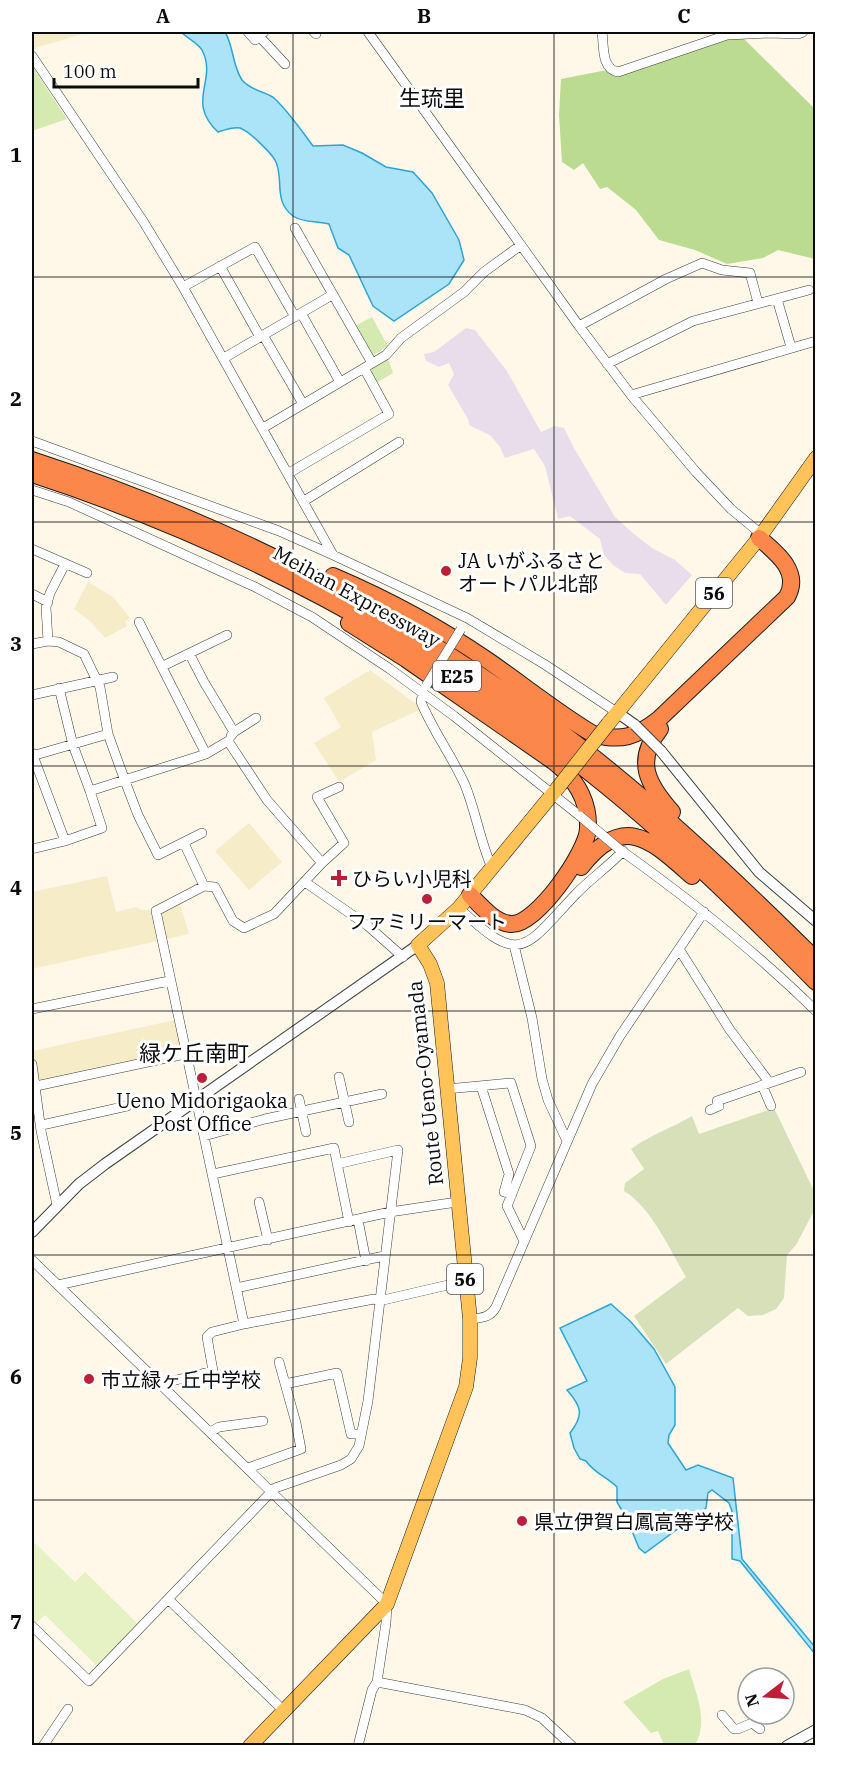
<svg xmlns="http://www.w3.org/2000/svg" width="847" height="1777" viewBox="0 0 847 1777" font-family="'IBM Plex Serif','Noto Sans JP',serif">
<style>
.industrial{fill:#e8deeb}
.farmland{fill:#f6ecc8}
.green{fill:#d5eab1}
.forest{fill:#bbdb90}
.cemetery{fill:#d8e0ba}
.pitch{fill:#e6f1c4}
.water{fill:#abe4f9;stroke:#2fa4d2;stroke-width:1.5}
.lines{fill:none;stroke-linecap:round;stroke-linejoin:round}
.minor-casing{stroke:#3e3e3e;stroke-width:10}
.tertiary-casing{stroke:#3e3e3e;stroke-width:12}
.primary-casing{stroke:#1c1c1c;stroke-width:15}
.motorway-casing{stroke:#1c1c1c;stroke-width:18}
.minor{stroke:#fff;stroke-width:9}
.tertiary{stroke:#fff;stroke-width:10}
.primary{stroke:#ffc359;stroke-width:14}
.motorway{stroke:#fb874b;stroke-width:16}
.minor-bridge-casing{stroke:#3e3e3e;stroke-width:10;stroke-linecap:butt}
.tertiary-bridge-casing{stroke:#3e3e3e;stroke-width:12;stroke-linecap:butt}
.primary-bridge-casing{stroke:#1c1c1c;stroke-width:15;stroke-linecap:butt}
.minor-bridge{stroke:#fff;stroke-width:9}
.tertiary-bridge{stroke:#fff;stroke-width:10}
.primary-bridge{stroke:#ffc359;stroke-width:14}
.grid{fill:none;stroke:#0b0b0b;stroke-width:1.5;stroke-opacity:0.55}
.poi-dot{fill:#bf1e38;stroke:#fff;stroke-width:2}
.labels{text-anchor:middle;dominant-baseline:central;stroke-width:6;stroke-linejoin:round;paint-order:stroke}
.shield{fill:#fff;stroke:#545454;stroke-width:1.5}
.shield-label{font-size:18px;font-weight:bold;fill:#0b0b0b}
.poi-label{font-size:20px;fill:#0b0b0b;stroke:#fff;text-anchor:start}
.street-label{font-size:20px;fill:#0b0b0b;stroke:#fff}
.quarter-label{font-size:22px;fill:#0b0b0b;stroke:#fff}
.neatline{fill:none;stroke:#0b0b0b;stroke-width:2}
.grid-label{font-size:20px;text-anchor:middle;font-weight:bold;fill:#0b0b0b}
</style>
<rect width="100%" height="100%" fill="#fff8e9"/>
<path class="industrial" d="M466,328L475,330L507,371L541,432L554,426L564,428L574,448L615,517L634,534L652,548L675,560L692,575L666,605L640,574L625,573L613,565L604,555L600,539L570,516L558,519L545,466L534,449L505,458L500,447L491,436L469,425L468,419L448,385L454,374L449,363L439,367L426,361L424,354L434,352Z"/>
<path class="farmland" d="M32,32H89L32,49Z
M88,582L113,597L130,618L125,622L127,626L105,638L92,623L74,609Z
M370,670L416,704L419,710L372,732L376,760L339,782L314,743L341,727L324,698Z
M249,823L282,862L249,890L215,851Z
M107,876L116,912L136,907L142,910H152L154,917L180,904L189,934L32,969V892Z
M175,1020L182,1049L178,1053L43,1082L38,1081L32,1051Z"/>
<path class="green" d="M32,66L67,119L32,131Z
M372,317L388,346L372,356L355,326Z
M388,359L393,373L376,383L371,373L372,369Z
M689,1669C696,1693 709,1722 695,1745H664L658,1731L651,1733L623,1702L663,1679Z"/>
<path class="forest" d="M741,36L815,109V259L778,250L763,258L727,264L695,250L659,240L636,210L607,187L600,189L583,163L574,170L562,162L559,115L561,79L607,70L615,74L725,39Z"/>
<path class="cemetery" d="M774,1108L815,1193V1209L796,1245L787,1255L784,1298L776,1309L763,1315L748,1316L738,1308L666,1364L634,1316L686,1277C670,1250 651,1207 624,1191L625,1183L644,1169L631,1149C650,1135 672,1128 692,1116L699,1134Z"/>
<path class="pitch" d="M35,1543L75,1582L85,1572L138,1624L97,1666L45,1615L36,1623L32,1619V1546Z"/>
<path class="water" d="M181,32H225C234,47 232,65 242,80C251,91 267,92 274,98C289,112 301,130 313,146L343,145L362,153L386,167L413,172L432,193L459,240L464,260L449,284L394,321L373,306L349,255L338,248L329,224C318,221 303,223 293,216C272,200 285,178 275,160C270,152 249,131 240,128C234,127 224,130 218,132C185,101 218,81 202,50C198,43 187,38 181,32Z
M611,1304L631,1322L654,1349L675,1387V1425L669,1435L668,1443L686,1470L698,1465L733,1478L742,1559L815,1647V1654L740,1561L732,1559V1511L729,1503L712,1490L708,1493L706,1508L645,1553L639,1548L627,1519L617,1502V1487C607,1477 594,1473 586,1461L580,1459L574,1448L570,1433C584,1415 582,1407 567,1390L587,1381L560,1328Z"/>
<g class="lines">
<defs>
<path id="minor" d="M248,32L255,40L259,36
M264,32L259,36L285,64
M314,32L316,34
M368,32L579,326L631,395L696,472L731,509L761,534
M602,32C604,45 601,69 618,72L727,35L769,33L798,34L803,32
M32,56L143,221L183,287L333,555
M295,228L372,363
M220,266L260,337
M183,287L255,247L295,317
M777,299L791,347
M301,313L340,382
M579,326L666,279L702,263L722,270L750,273L758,303
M263,335L303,404
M224,358L332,295
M607,364L693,321L809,290
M631,395L816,341
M263,428L386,355L401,338L464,292L484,272L521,245
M32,441L279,531L333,555L467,618L544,664L618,713
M289,473L389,414L364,368
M32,490L69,502L255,587L312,617L390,669L454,716L580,816
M304,501L399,442
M32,549L87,573
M32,594L48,602
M139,622L206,754
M48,641L46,607L50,593L65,564
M32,644L48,641L59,642L84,654L100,687L108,734L125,781L138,815L158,855L202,833
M190,655L204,682L234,732
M163,666L227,635
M59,688L73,745L90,791
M423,691L421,702C433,731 452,756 465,785C476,812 480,841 492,868
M32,695L113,677
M231,736L234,732L256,718
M32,753L65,841
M32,756L108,734
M184,843L204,886L156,911L244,1324
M32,849L65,841L102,828L90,791L206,754L228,741L267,800L322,863L274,914L244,928L233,921L215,887L204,886
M619,849C688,898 755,951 816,1011
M322,863L344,843L317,797L339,787
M305,882L368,926L403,957
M459,908C521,967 524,949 575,895C590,879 608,867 623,851
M514,945L532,1018L542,1079L548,1100L567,1141
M679,949L730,1030L769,1082
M32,1009L169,981
M32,1064L41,1131L57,1205
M339,1077L349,1122
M762,1085L771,1106
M36,1086L185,1054
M481,1086L509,1174L504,1192L512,1194
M447,1089L511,1083L531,1146L507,1206L524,1241
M299,1099L306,1132
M710,1110L719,1106L717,1101L801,1072
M42,1125L127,1106
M204,1136L265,1119L382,1094
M213,1174L334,1148L349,1222
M259,1202L268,1240
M358,1220L366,1261
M32,1260L387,1604L386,1623L377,1682L372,1690L358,1746
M58,1285L390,1212L457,1202
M236,1288L384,1256
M470,1319C481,1318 490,1318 496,1307L592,1084L620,1036L704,912
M160,1384L213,1371L207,1337L212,1332L244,1324L374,1299L379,1301L465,1281
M285,1384L337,1373L351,1434H361
M210,1432L219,1427L263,1421
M248,1468L301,1449L296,1423L279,1362
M168,1599L284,1711
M32,1626L89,1681L275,1488L341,1465L351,1459L359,1446L368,1401L398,1150L337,1164
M377,1682L525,1710L542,1718L572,1746
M722,1715L734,1729H738L752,1723L760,1729
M43,1746L68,1709"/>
<path id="tertiary" d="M618,713L635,725
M661,751L759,872L816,921
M32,1232L79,1184L105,1164L418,945
M787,1746L816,1730"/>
<path id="primary" d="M608,724L759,538L816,458
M250,1746L387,1604L466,1387L470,1358V1319L437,983L430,964L418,945L459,908L560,785"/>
<path id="motorway" d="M32,460C216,520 391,607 547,722C644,793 731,876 816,960
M32,474C234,540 423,640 589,772C670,836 744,909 816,982
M333,576C387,599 439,627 487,660C522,684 556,712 593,734C621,742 636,737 659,719L787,597C801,572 777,553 759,538
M349,623L406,659L553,761C575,778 589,799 588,828C588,851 536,926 511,924C495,923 481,906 470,895
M660,729C634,761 648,785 672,812
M581,867C624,812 651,840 692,876"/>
</defs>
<use href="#minor" class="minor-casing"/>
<use href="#tertiary" class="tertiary-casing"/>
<use href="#primary" class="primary-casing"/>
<use href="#motorway" class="motorway-casing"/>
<use href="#minor" class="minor"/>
<use href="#tertiary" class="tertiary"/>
<use href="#primary" class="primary"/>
<use href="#motorway" class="motorway"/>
<defs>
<path id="minor-bridge" d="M426,686L461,629
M580,816L619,849"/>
<path id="tertiary-bridge" d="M635,725L661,751"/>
<path id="primary-bridge" d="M560,785L608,724"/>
</defs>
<use href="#minor-bridge" class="minor-bridge-casing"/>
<use href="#tertiary-bridge" class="tertiary-bridge-casing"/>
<use href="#primary-bridge" class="primary-bridge-casing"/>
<use href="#minor-bridge" class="minor-bridge"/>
<use href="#tertiary-bridge" class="tertiary-bridge"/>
<use href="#primary-bridge" class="primary-bridge"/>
</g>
<path class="grid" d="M293,32V1746M554,32V1746M32,277H816M32,522H816M32,766H816M32,1011H816M32,1255H816M32,1500H816"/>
<g class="poi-dot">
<circle cx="446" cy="571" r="6"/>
<path d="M336 869h6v6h6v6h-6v6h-6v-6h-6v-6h6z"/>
<circle cx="427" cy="899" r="6"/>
<circle cx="202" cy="1078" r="6"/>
<circle cx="89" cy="1379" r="6"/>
<circle cx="522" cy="1521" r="6"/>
</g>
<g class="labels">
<g class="shield">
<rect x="696" y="578" width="36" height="30" rx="4.5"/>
<rect x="433" y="661" width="48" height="30" rx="4.5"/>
<rect x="447" y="1264" width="36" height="30" rx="4.5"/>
</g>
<g class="shield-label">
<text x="714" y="593">56</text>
<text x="457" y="676">E25</text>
<text x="465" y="1279">56</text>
</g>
<g class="poi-label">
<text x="458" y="560">JA いがふるさと<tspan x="458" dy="23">オートパル北部</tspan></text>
<text x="352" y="878">ひらい小児科</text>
<text x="427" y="921" text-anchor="middle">ファミリーマート</text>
<text x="202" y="1100" text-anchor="middle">Ueno Midorigaoka<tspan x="202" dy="23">Post Office</tspan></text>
<text x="101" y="1379">市立緑ヶ丘中学校</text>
<text x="534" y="1521">県立伊賀白鳳高等学校</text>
</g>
<g class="street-label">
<text transform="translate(357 596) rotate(29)">Meihan Expressway</text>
<text transform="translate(425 1083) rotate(-96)">Route Ueno-Oyamada</text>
</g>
<g class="quarter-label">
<text x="432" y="97">生琉里</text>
<text x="194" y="1052">緑ケ丘南町</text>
</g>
</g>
<rect width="847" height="1777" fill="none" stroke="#ffffff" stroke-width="66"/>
<g transform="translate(766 1696) rotate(253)"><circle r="28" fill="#ffffff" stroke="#9d9d9d" stroke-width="1.5"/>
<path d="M0-4.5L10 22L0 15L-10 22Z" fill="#bf1e38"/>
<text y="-9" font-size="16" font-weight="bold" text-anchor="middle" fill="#0b0b0b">N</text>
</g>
<path d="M54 78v9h144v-9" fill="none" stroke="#0b0b0b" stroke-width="3"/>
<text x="63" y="78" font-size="18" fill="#0b0b0b" stroke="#ffffff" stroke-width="4.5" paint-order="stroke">100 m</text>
<rect x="33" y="33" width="781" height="1711" class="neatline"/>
<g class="grid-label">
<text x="163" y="23">A</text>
<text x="424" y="23">B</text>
<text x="684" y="23">C</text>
<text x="16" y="162">1</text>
<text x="16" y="406">2</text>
<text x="16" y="651">3</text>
<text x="16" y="895">4</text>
<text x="16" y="1140">5</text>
<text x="16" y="1384">6</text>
<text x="16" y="1629">7</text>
</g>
</svg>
